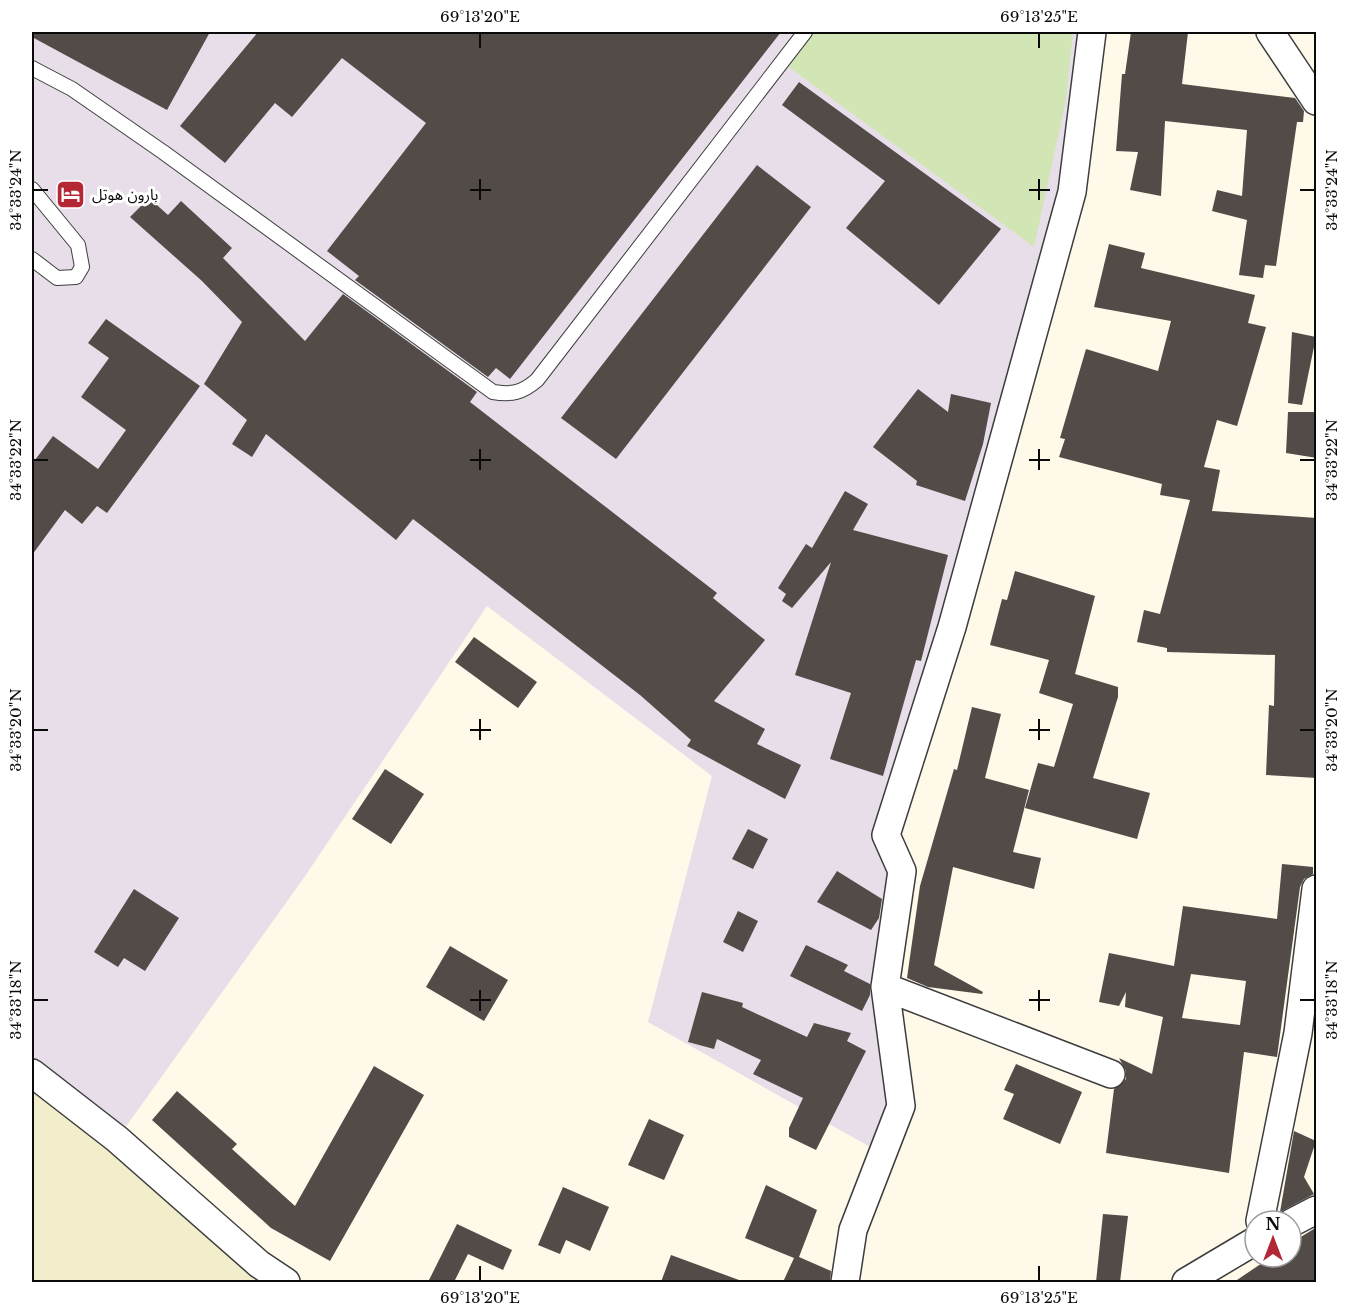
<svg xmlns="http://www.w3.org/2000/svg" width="1348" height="1314" viewBox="0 0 1348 1314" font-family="'Libre Baskerville','Noto Sans Arabic',serif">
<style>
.industrial{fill:#e7dee9}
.farmland{fill:#f2edca}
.green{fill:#d1e6b4}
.building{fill:#524b47;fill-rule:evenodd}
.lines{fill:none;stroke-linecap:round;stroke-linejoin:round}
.lane-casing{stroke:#3d3d3d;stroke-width:16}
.street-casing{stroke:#3d3d3d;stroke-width:30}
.lane{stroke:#fff;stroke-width:14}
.street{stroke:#fff;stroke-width:27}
.ticks{fill:none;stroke:#0a0a0a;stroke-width:2}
.labels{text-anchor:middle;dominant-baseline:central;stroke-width:6;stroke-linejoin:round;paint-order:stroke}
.poi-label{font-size:15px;fill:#0a0a0a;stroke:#fff;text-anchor:start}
.neatline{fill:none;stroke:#0a0a0a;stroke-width:2}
.ticks-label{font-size:15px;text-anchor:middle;fill:#0a0a0a}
</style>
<rect width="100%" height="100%" fill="#fef9e8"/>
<path class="industrial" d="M32,32H1092L1072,192L897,795L902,871L885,987L901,1106L872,1148L648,1022L712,776L487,606L303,879L117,1139L32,1073Z"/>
<path class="farmland" d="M32,1073L286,1282H32Z"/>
<path class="green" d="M812,32H1073L1066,100L1034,247L786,65Z"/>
<path class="building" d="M32,32H210L167,110L32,37Z
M258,32H781L510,379L496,368L488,377L355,280L359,276L327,251L426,123L342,58L292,117L275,103L225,163L180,126Z
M1131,32H1188L1182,84L1295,98L1304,111L1303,122H1297L1276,266L1265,265L1263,278L1239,275L1247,220L1212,211L1217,190L1242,196L1247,130L1165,121L1161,196L1130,190L1138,152L1116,151L1122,74H1125Z
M799,82L1001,229L939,305L846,228L885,181L782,105Z
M757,165L811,207L616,459L561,418Z
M149,198L168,215L181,201L232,248L223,258L305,341L343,294L477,392L470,402L717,593L713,598L765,640L714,701L765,729L757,744L801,765L785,799L687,746L691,740L640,695L413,519L396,540L266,434L252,457L232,444L247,420L204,384L242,322L202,281L130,217Z
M1109,244L1145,253L1141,268L1255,295L1248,323L1266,327L1237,426L1217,420L1204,467L1220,470L1212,511L1317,518V778L1266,775L1269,705L1274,706L1275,655L1167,652V648L1137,642L1144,610L1160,614L1190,500L1160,495L1162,484L1059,457L1065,439L1060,438L1086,349L1158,371L1171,321L1094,307Z
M106,319L200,386L107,513L97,506L82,524L65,510L32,555V464L53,436L98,469L126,430L81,397L109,358L88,343Z
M1292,332L1316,337L1302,405L1288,403Z
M918,389L948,412L951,394L991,403L983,444L965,501L916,485L917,481L873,447Z
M1288,412H1317V458L1286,453Z
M845,491L868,504L853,530L948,555L921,661L916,660L883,776L830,759L851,693L795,675L831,562L792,608L782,601L786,594L778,588L806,544L812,548Z
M1015,571L1095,596L1075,674L1118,687V697L1093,778L1150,793L1137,839L1025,808L1038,763L1054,767L1073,704L1039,693L1049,660L990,645L1002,599L1007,600Z
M474,637L537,682L518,708L455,662Z
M972,707L1001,714L985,778L1029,790L1013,852L1041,858L1034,889L953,867L934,965L983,992L982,994L928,987L907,978L920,886L954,769L957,770Z
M385,769L424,794L391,844L352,819Z
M748,829L768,839L753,869L732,859Z
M1282,864L1313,867V874L1304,879L1300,887L1277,1057L1244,1052L1229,1173L1106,1153L1114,1089L1126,1079V1071L1119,1058L1152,1074L1163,1017L1125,1007L1126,992L1119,1006L1099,1002L1109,953L1174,966L1183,906L1277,919ZM1191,974L1246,981L1240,1025L1182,1018Z
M837,871L882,899L879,918L871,930L817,902Z
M134,889L179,918L145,971L124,958L118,967L94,952Z
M738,911L758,921L743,952L723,942Z
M806,945L848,965L844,971L870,984V995L862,1011L790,976Z
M450,946L508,980L484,1021L426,987Z
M702,992L743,1003L742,1007L807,1037L814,1023L851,1033L847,1041L866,1051L816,1150L789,1137V1128L803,1098L753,1074L761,1060L717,1039L714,1049L688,1042Z
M1016,1064L1082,1092L1060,1144L1003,1119L1014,1094L1004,1090Z
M374,1066L424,1095L330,1261L271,1228L152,1120L177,1091L237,1144L232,1149L295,1206Z
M649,1119L684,1135L664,1180L628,1165Z
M1294,1131L1316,1141L1304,1177L1314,1194L1280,1212Z
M766,1185L817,1210L799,1257L831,1271L830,1282H783L794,1258L745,1238Z
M563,1187L609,1207L590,1251L566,1240L560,1254L538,1245Z
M1103,1214L1128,1216L1120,1282H1096Z
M457,1224L512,1250L503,1270L468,1254L454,1282H428Z
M1317,1227V1282H1234L1271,1257H1291V1243Z
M671,1255L739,1280V1282H661Z"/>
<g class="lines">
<defs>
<path id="lane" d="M32,68L72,89L163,152L493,392C511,395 522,393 537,380L805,32
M32,189L78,245L82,267L76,277L57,278L32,259"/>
<path id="street" d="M1270,32L1316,101
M885,987L1111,1074
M32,1073L117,1139L259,1264L286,1282
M1260,1221L1298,1033L1316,889
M1291,1223L1316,1210
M845,1282L853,1230L901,1106L885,987L902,871L886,835L952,627L1072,192L1092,32
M1186,1282L1255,1241"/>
</defs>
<use href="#lane" class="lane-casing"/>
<use href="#street" class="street-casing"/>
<use href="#lane" class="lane"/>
<use href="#street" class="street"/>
</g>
<path class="ticks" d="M480,33V48M1039,33V48M480,179V200M1039,179V200M33,190H48M470,190H491M1029,190H1050M1300,190H1315M480,449V470M1039,449V470M33,460H48M470,460H491M1029,460H1050M1300,460H1315M480,719V740M1039,719V740M33,730H48M470,730H491M1029,730H1050M1300,730H1315M480,990V1011M1039,990V1011M33,1000H48M470,1000H491M1029,1000H1050M1300,1000H1315M480,1266V1281M1039,1266V1281"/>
<defs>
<symbol id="hotel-square" viewBox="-11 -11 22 22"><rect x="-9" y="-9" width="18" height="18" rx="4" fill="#b42836" stroke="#fff"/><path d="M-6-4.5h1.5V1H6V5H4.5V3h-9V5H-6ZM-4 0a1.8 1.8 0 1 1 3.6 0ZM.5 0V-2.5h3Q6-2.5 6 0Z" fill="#fff"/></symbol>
</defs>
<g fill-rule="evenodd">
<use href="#hotel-square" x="54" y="178" width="33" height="33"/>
</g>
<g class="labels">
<g class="poi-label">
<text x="92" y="194">بارون هوتل</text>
</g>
</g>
<rect width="1348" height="1314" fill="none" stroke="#ffffff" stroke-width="66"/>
<g transform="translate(1273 1239)"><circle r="28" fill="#ffffff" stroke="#9d9d9d" stroke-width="1.5"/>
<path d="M0-4.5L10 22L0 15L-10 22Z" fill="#b42836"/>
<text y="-9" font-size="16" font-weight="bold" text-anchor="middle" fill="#0a0a0a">N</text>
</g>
<rect x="33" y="33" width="1282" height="1248" class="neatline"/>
<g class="ticks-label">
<text x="480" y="22">69°13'20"E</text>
<text x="1039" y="22">69°13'25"E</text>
<text transform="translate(16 190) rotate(-90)" y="5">34°33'24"N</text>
<text transform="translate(1332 190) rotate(-90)" y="5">34°33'24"N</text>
<text transform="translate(16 460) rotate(-90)" y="5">34°33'22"N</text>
<text transform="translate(1332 460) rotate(-90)" y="5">34°33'22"N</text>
<text transform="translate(16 730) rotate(-90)" y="5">34°33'20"N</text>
<text transform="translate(1332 730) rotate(-90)" y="5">34°33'20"N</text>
<text transform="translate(16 1000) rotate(-90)" y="5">34°33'18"N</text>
<text transform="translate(1332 1000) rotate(-90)" y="5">34°33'18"N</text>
<text x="480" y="1303">69°13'20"E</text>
<text x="1039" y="1303">69°13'25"E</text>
</g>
</svg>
